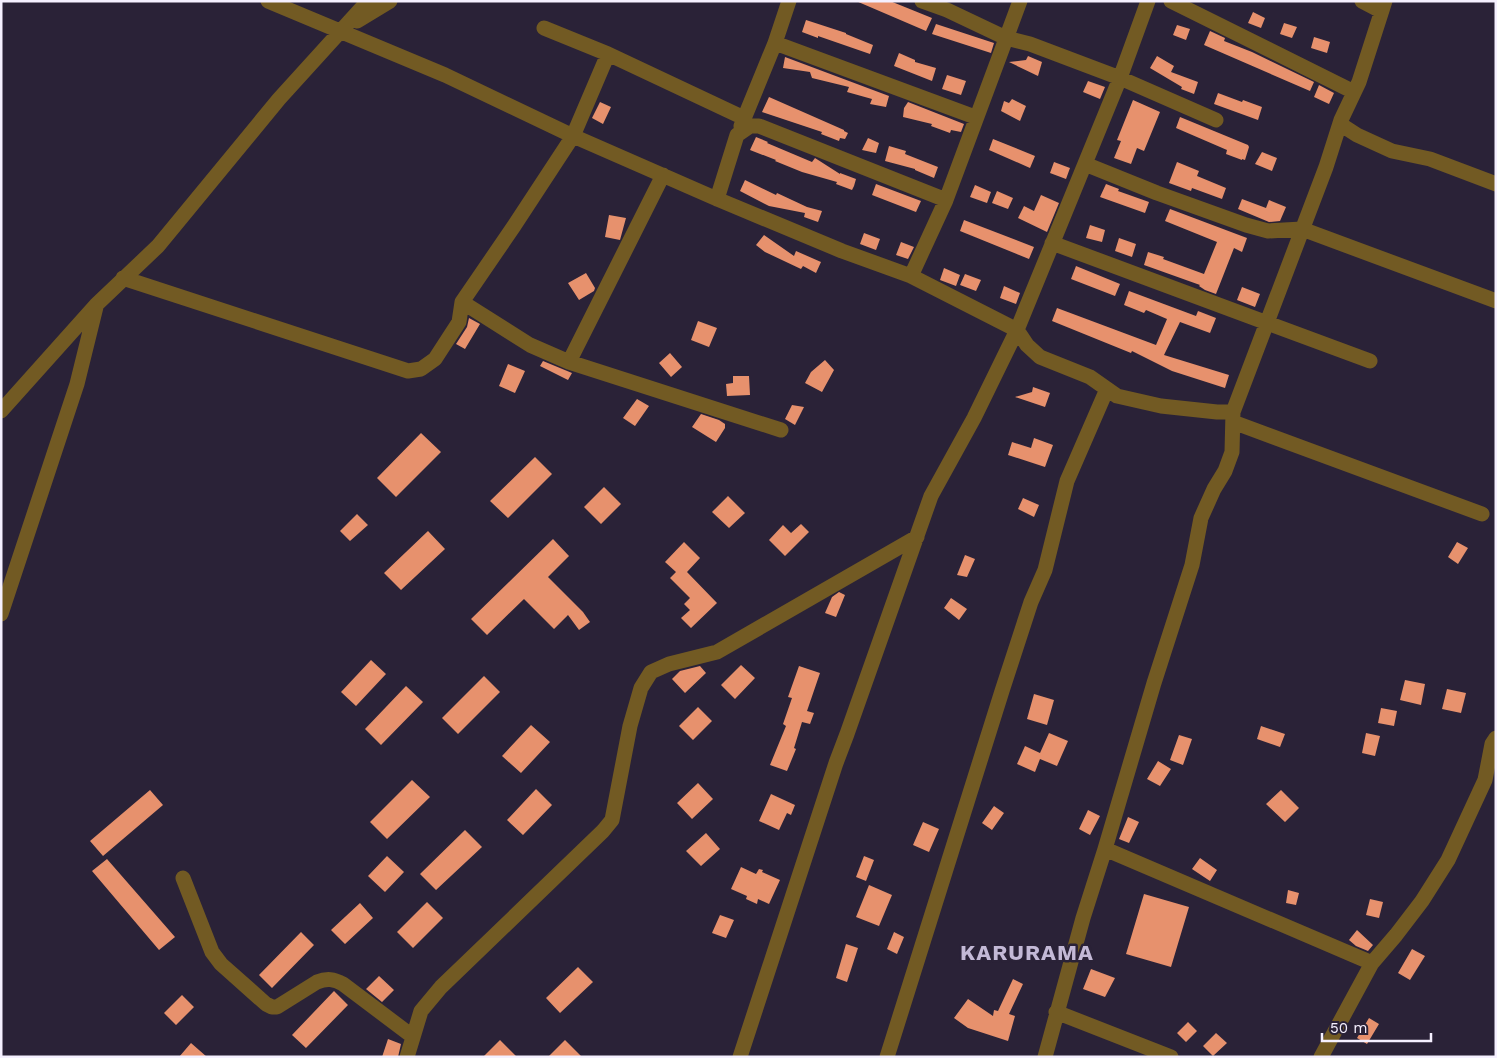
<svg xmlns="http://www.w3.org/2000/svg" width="1497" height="1058" viewBox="0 0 1497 1058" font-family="'Work Sans',sans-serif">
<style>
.building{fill:#e7916d}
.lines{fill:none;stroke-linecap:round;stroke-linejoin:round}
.street{stroke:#725a23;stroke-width:15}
.labels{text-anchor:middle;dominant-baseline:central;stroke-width:5;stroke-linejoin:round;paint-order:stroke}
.district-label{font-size:22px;font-weight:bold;letter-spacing:1px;fill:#c3b9d6;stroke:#2a2237}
</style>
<rect width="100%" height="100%" fill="#2a2237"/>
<path class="building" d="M856,1H890L932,18L926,31Z
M1253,12L1265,18L1261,28L1248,23Z
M806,20L846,33V34L873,45L870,54L818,36V38L802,32Z
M1284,23L1297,27L1292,38L1280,34Z
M936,24L994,43L991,53L932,34Z
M1177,25L1190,29L1186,40L1173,35Z
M1210,31L1225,38L1224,41L1252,52L1314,82L1310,91L1204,45Z
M1314,37L1330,42L1327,53L1311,48Z
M899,53L915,60V62L936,68L932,81L894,66Z
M1028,56L1042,62L1038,76L1009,62L1026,60Z
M1157,56L1174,66L1171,72L1198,82L1194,94L1181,89L1182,87L1150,68Z
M785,57L889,96L886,107L870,104L872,99L847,92L849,87L812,78L810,72L783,68Z
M947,75L966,81L961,95L942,89Z
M1088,81L1105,87L1100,99L1083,92Z
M1319,85L1334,93L1329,104L1314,97Z
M1218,93L1242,102L1243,100L1262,107L1258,120L1214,104Z
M769,97L844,130V131L848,133L845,139L840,138L839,141L821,134L822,132L762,112Z
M1012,99L1026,106L1020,121L1001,111L1004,101L1009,103Z
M1133,100L1160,112L1144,151L1137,148L1131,164L1114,158L1121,141L1117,140Z
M600,102L611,107L603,124L592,118Z
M908,102L964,124L961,132L951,130L950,133L931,126L932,124L903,117L904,108Z
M1180,117L1248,145L1249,147L1245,160L1242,159V160L1226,154L1227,150L1176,128Z
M756,137L768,142L767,143L812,162L815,158L840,174V173L856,179L854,186L852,190L836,184L837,182L802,172L775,161L776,160L750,150Z
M868,138L879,143L876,153L862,150Z
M993,139L1035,156L1030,168L989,150Z
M889,146L906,151L905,154L938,167L934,178L915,170V169L885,161Z
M1262,152L1277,158L1272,171L1255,164Z
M1054,162L1070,168L1066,179L1050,173Z
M1177,162L1199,171L1197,176L1226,188L1222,199L1192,188L1191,191L1169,183Z
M745,180L776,195L777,193L807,207L822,211L818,222L804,217L805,213L769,206L740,191Z
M876,184L921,201L916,212L872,195Z
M1106,184L1119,189L1118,191L1149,202L1145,213L1100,197Z
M975,185L991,192L987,203L970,197Z
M997,191L1013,198L1008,209L992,203Z
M1041,195L1059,203L1047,232L1018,218L1024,206L1034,211Z
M1242,199L1266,208L1269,200L1286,207L1280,221L1269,222L1238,209Z
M1170,209L1247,238L1242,252L1234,248L1216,294L1205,290L1199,286L1200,285L1144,265L1148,252L1164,257L1163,259L1204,274L1217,242L1165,221Z
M609,215L626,218L620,240L605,237Z
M964,220L1034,247L1029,259L960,231Z
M1090,225L1105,230L1102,242L1086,238Z
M864,233L880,239L876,250L860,244Z
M764,235L794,256L796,251L821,262L816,273L803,266L801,269L765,252L756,245Z
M1119,238L1136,244L1132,257L1115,251Z
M901,242L914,247L908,259L896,255Z
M1076,266L1120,284L1115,296L1071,279Z
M944,268L960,275L956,286L940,280Z
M586,273L595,288L594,291L579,300L568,283Z
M965,274L981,280L976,291L960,285Z
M1004,286L1020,293L1016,304L1000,298Z
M1242,287L1260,294L1255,307L1237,300Z
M1129,291L1196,316L1198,311L1216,318L1210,333L1180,322L1164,355L1229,375L1225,388L1172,371L1132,351L1131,353L1052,321L1057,308L1156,345L1167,319L1146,310L1144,313L1124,305Z
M469,318L480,324L465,349L456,344L467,327Z
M698,321L717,328L709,347L691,340Z
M670,353L682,367L671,377L659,363Z
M825,360L834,370L822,392L805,383L811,372Z
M543,361L572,373L568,380L540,366Z
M508,364L525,371L515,393L499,386Z
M733,376H749L750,395L727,396L726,384L733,383Z
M1033,387L1050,393L1045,407L1015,397L1032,392Z
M637,399L649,406L635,426L623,418Z
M792,405L804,407L795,425L785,419Z
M701,414L719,420L725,424V428L716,442L692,427Z
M421,433L441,452L396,497L377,478Z
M1034,438L1053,445L1045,467L1008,455L1012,442L1031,448Z
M535,457L552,474L508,518L490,501Z
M604,487L621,504L601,524L584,507Z
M728,496L745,513L729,528L712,512Z
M1023,498L1039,505L1034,517L1018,509Z
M357,514L368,525L350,541L340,531Z
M801,524L809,532L785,556L769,540L783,525L791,533Z
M428,531L445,549L401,590L384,573Z
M553,539L569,556L548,577L583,612L590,622L579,630L568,615L554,629L524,599L487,635L471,619Z
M684,542L700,558L687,572L717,603L691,628L681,618L690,610L684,604L690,598L670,578L676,572L665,562Z
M1457,542L1468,548L1458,564L1448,557Z
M965,555L975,559L967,577L957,575Z
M839,592L845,595L836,617L825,613L832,597Z
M951,598L967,609L959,620L944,608Z
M371,660L386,674L356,706L341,692Z
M741,665L755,678L735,699L721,685Z
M700,666L706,673L685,693L672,679L680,671Z
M799,666L820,673L807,711L814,713L810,724L802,722L794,748L796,749L787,771L770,765L786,726L783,724L792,698L788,697Z
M484,676L500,692L458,734L442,718Z
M1405,680L1425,684L1421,705L1400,700Z
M406,686L423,702L381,745L365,729Z
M1447,689L1466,693L1461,713L1442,709Z
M1034,694L1054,700L1047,725L1027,719Z
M698,707L712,721L693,740L679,726Z
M1381,708L1397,711L1394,726L1378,723Z
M531,725L550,742L521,773L502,756Z
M1261,726L1285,734L1280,747L1257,739Z
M1049,733L1068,741L1057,766L1040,759L1035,772L1017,764L1025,746L1040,753Z
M1366,733L1380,736L1375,756L1362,753Z
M1179,735L1192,739L1183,765L1170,760Z
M1158,761L1171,769L1160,786L1147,779Z
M412,780L430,797L387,839L370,822Z
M698,783L713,799L692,819L677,803Z
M536,789L552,805L523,835L507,820Z
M150,790L163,805L103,856L90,841Z
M1281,790L1299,808L1285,822L1266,804Z
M771,794L795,805L791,815L787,813L779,830L759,821Z
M994,806L1004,813L992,830L982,823Z
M1088,810L1100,816L1090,835L1079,829Z
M1128,817L1139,822L1129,843L1119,839Z
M923,822L939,829L929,852L913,845Z
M465,830L482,847L436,890L420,874Z
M706,833L720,849L701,866L686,851Z
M387,856L404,872L385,892L368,876Z
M864,856L874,860L866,881L856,877Z
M1200,858L1217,870L1210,881L1192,869Z
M107,859L175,937L159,950L92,871Z
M741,867L756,874L759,869L763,870L762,872L780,880L769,904L758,899L757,904L746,899L747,896L731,889Z
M869,885L892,895L879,926L856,917Z
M1288,890L1299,893L1296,905L1286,903Z
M1144,894L1189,907L1171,967L1126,954Z
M1370,899L1383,902L1379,918L1366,915Z
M427,902L443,918L413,948L397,932Z
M360,903L373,918L345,944L331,930Z
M720,915L734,920L726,938L712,933Z
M1357,930L1373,945L1368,951L1356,946L1349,940Z
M301,932L314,945L272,988L259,975Z
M894,932L904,937L897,954L887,949Z
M846,944L858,948L847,982L836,978Z
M1412,949L1425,956L1410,980L1398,973Z
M578,967L593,982L560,1013L546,998Z
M1091,969L1115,978L1105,997L1083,989Z
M379,976L394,990L382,1002L366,989Z
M1013,979L1023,984L1009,1014L1015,1016L1008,1041L968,1028L954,1018L968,999L993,1016L994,1010L998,1011Z
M334,991L348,1005L306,1048L292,1035Z
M182,995L194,1007L176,1025L164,1013Z
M1369,1018L1379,1024L1367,1044L1357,1038Z
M1188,1022L1197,1031L1186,1042L1177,1033Z
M1216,1033L1227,1043L1213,1056L1203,1046Z
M388,1039L401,1044L398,1057H382Z
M500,1040L517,1057H483Z
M565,1040L582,1057H548Z
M191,1043L207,1057H179Z"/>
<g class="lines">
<path class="street" d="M268,1L445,75L573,136L717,199L842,251L911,276L1017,330L1027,345L1040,357L1090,377L1117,396L1161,406L1217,412H1233
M922,1L947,10L1006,38L1030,44L1120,78L1216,120
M1171,1L1354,92
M1362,1L1381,11
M357,21L390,1
M544,28L608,54
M775,43L975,117
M1340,124L1357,135L1392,151L1430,159L1496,184
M741,126L775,43L789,1
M1085,164L1157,193L1246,225L1268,231L1302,229L1496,301
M717,199L737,135L750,126H759L946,200
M1052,243L1370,361
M911,276L946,200L1020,1
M123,278L408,371L421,369L435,359L459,322L462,302L514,226L573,136L608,54L744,118
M462,302L530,345L569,362L781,430
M569,362L663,175
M1,411L96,305L158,246L279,99L368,1
M1233,422L1482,514
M1,614L77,384L96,307
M1105,849L1372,963L1321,1057
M183,878L212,952L221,964L266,1004L272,1007H277L317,982C327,978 334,979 343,984L412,1036
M1372,963L1396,935L1422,901L1448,860L1485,780L1492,744L1496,738
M1056,1012L1171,1057
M407,1057L421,1011L441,987L603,831L612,820L630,726L641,688L651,672L669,664L717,652L917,537
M740,1057L836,763L847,734L931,496L974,418L1017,330L1120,78L1148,1
M887,1057L1002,691L1031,602L1045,570L1067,481L1107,389
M1045,1057L1083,918L1105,849L1154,683L1192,565L1201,518L1214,489L1225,471L1232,452L1233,412L1326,167L1341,120L1359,82L1385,1"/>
</g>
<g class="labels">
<g class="district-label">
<text x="1027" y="952">KARURAMA</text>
</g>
</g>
<rect width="1497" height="1058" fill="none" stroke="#f5f0ff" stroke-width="5"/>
<path d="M1322 1033v8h109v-8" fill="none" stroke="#f5f0ff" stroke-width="2.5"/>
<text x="1330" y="1033" font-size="15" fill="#f5f0ff" stroke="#2a2237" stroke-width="4" paint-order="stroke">50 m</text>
</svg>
